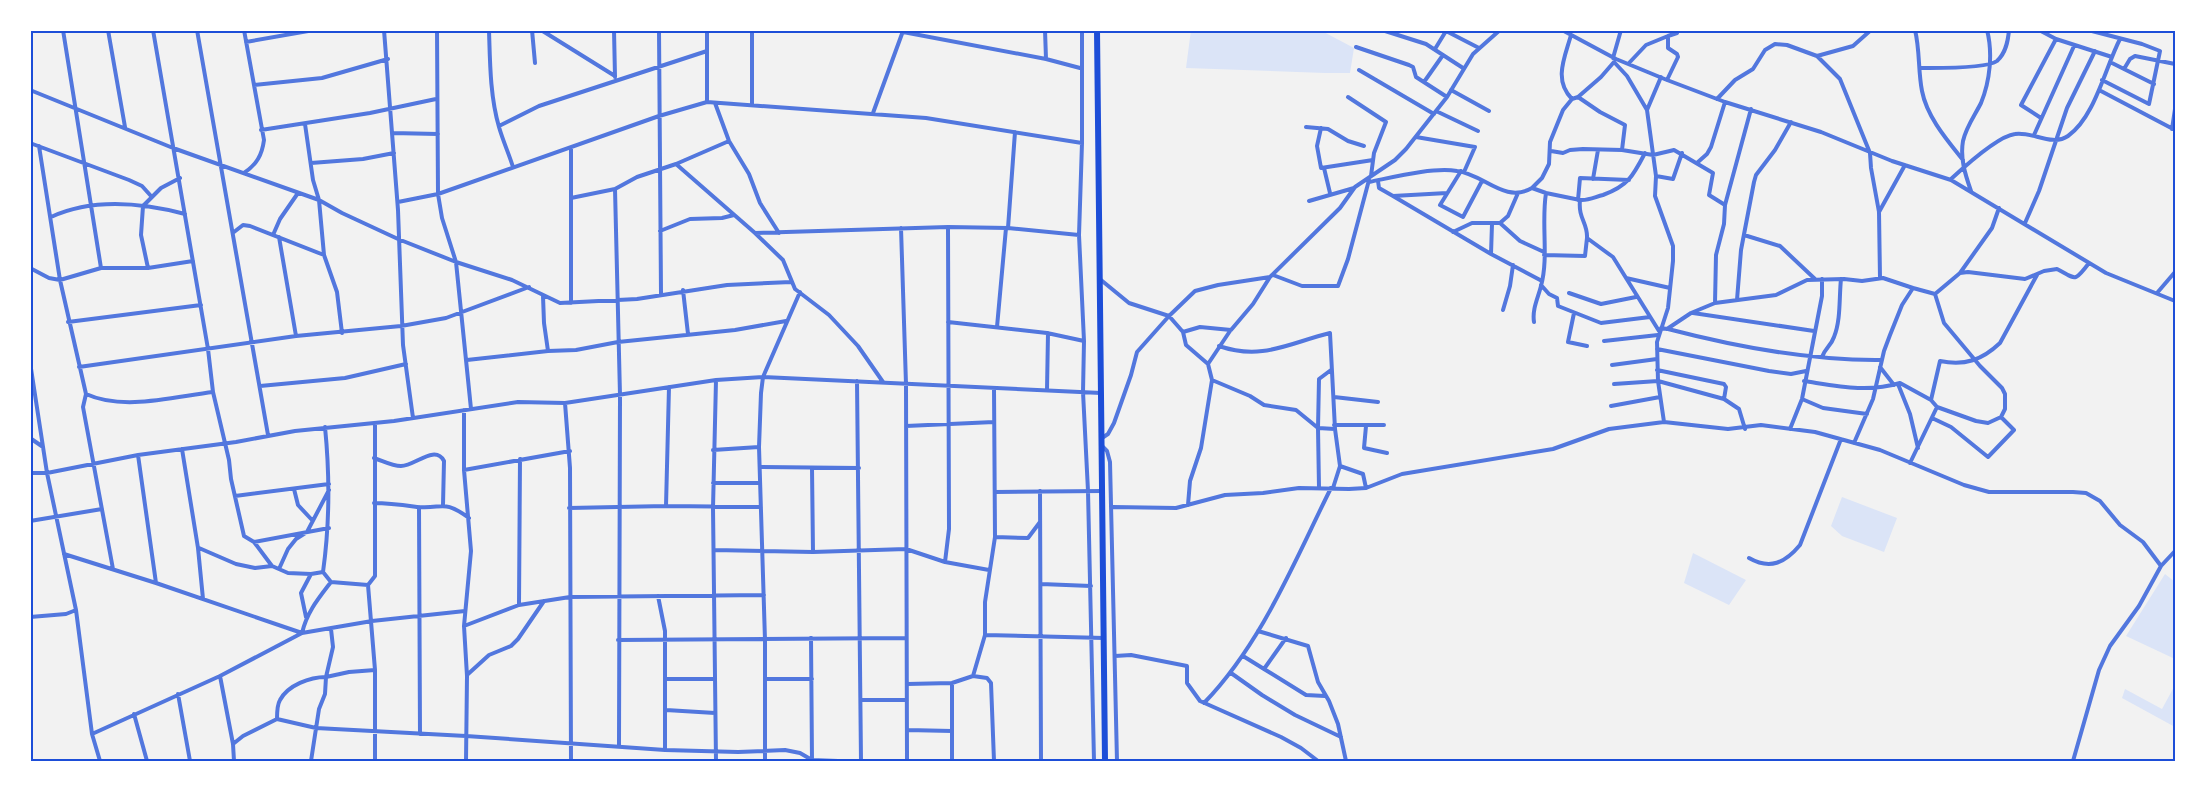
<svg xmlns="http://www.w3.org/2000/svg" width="2205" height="791" viewBox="0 0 2205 791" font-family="'Fira Sans Condensed',sans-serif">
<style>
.green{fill:#dbe4f7}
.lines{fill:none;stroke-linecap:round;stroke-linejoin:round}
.minor{stroke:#5277de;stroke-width:4}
.trunk{stroke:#1d4ed8;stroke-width:6}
.neatline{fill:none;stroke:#1d4ed8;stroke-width:2}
</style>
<rect width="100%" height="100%" fill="#f2f2f2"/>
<path class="green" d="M1191,30H1320L1354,48L1350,73H1325L1186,68Z
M1842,497L1897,518L1884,552L1842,536L1831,526Z
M1693,553L1746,580L1729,605L1684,583Z
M2165,574L2175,582V659L2126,636Z
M2175,685V727L2122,698L2125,689L2162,709Z"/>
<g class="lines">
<path class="minor" d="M63,30L101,268
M108,30L125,127
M153,30L208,349L213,392L229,460L231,479L244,536L254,542L272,566
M197,30L268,435
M244,30L264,140C262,155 257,164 244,173
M384,30L398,210L403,345L413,418
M437,30L438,194L442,218L456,262L471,409
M489,30C490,62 490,96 499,127C503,141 509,154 513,167
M532,30L535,63
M541,30L615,76
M614,30L615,77
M659,30L661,294
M707,30V102
M1045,30L1046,59
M1082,30V143L1079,235L1084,341L1083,392L1088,491L1094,761
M1382,30L1426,44L1463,68
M1562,30L1616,59L1667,80L1725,102L1821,132L1892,161L1951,180L2106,273L2175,301
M1915,30C1920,50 1918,71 1922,91C1927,117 1947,140 1963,160
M2039,30L2056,39L2112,57
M2088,30L2142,44L2160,51L2149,104L2102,80
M903,32L1046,59L1080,68
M1571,35C1565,57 1553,80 1572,99
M246,42L314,30
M1356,47L1409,65L1413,67L1416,77L1447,97
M1435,49L1446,31L1479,48
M1817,56L1840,79L1870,153L1871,168L1879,212L1880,278
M1613,58L1621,30
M1614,62L1627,76L1647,110L1656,176L1655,196L1673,246V261L1668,308L1657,342L1658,381L1664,422
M2110,62L2154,84
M1629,63L1646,45L1668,36
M1920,68C1936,68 1986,69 1997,61C2006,53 2008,41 2009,30
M2124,69L2130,59L2135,56L2175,64
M1359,70L1434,114
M1667,80L1678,57L1677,54L1668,48V36L1677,33L1678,30
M1424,82L1443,55
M254,85L322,78L388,59
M30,90L173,148L319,200L342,213L398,239L456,262L512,280L560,303L637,299L727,285L791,282
M1451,90L1489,111
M2099,90L2175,130
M1348,97L1386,122L1374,153L1371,176
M1578,97L1600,112L1625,125L1622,150
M1717,99L1735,80L1753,69L1765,50L1775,44L1787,45L1817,56L1853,46L1871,30
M715,103L729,141L749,174L760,203L779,233
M752,105V30
M1647,110L1661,77
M1436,111L1478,131
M873,113L903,31
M2041,118L2021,105L2056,39
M305,124L313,180L319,200L324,255L337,292L342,333
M499,126L539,106L707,51
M1306,127L1328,129L1348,141L1364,146
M1321,128L1317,146L1321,168L1373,160
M2172,129L2175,109
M261,130L370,113L436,99
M392,133L438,134
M2034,135L2074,46
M1416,137L1475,147L1464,172
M30,143L129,180L142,186L151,196
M39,146L60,280L86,394L83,407L113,569
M571,149V303
M1551,151L1563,153L1570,150L1583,149L1622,150L1653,155L1674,150L1713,173L1709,195L1725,205
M1698,162L1707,154L1711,147L1725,102
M311,163L363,159L394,153
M676,164L755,233L948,227L1008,228L1079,235
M1324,168L1330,193
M1461,171L1440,205L1463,217L1482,181
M1656,176L1673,179L1682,153
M1593,179L1598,150
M1951,179C1964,167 1998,136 2015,134C2032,131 2052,147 2068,136C2095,117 2105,68 2120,39
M1378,181L1379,188L1393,196L1447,193
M1369,182C1394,177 1433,167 1457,171C1484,174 1504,204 1532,188L1546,193L1580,200C1578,219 1588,223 1587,238L1613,257L1659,331
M1532,188L1542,178L1549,164L1550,142L1563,110L1572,99L1578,97L1601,77L1614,62
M615,189L620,395L619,746
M1971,191C1965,174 1960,158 1963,141C1966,127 1975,115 1981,103C1990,81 1993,53 1987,30
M1393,196L1491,254
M571,198L615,189L637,177L676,164L729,141
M1578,200L1580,178L1629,180
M1580,200C1588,201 1595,197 1603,195C1628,186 1633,176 1645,153
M1309,201L1354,188
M398,202L438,194L659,116L707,102L926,118L1082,143
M1879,212L1905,165
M51,217C92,198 143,203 185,214
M1500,223L1520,241L1544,252
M2025,223L2039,191L2067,108L2095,51
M1492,224L1491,254L1542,281
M901,228L906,384L907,761
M1008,228L1015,132
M660,231L690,219L722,218L734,215
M234,232L243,225L250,226L324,255
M1453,232L1472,223H1500L1508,216L1518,193
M755,233L783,260L795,289L829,315L858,346L883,382
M273,235L280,219L298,193
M1744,235L1780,246L1815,279
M279,237L296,336
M1544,255L1585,256L1587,238
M30,268L49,278L60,280L101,268H148L193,261
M148,268L141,235L143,206L161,188L180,178
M1960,273L1992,228L1999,208
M1273,275L1302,286H1338L1348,259L1369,180
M1626,278L1670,288
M1101,280L1129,303L1169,316L1183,332L1186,345L1208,364L1212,380L1201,448L1190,481L1188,505
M1541,285L1549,294L1557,298L1558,306L1601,323L1650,317
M683,290L688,334
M1569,293L1601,304L1636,297
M2157,293L2175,272
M1935,294L1944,323L1980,366L2002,388L2005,394V409L2001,417
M543,296L544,323L548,351
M1737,300L1741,250L1754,182L1756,175L1775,150L1791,122
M1715,303L1716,255L1724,224L1725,205L1751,109
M1503,310L1510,286L1513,265
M1574,313L1568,342L1587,346
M1693,313L1814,331
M68,322L201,305
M948,322L1047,333L1084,341
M1534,322C1532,309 1538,298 1541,286C1549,256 1541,224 1546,193
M997,327L1006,228
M1661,328L1667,329L1691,313L1715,303L1776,295L1807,280L1844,279L1862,281L1883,278L1913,288
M1668,329C1737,347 1810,361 1882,360
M1183,332L1200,327L1231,330L1253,304L1270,277
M1604,341L1658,335
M1219,346C1262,361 1289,343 1330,333L1335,429L1340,466L1333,488
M1657,349L1769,371L1791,374L1806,371
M1822,357C1825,348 1831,346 1834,337C1841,320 1839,297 1841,279
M467,360L548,351L576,350L618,342L735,330L786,321
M30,362L47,473L76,610L92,734L100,761
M1208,364L1230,331
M1612,365L1657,359
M79,367L296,336L401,326L446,318L529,287
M1880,367L1894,385
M1331,370L1319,379L1318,428L1335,429
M1657,370L1724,384L1726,387L1724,399L1739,409L1745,429
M716,380L713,508L716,761
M1212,380L1250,396L1264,405L1296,410L1318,428L1319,488
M857,381L861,761
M1804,381C1837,386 1867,393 1900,383L1931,400L1937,407L1976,421L1988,423L2001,417L2014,430L1988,457L1951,427L1932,418
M1614,384L1658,381L1724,399
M1898,384L1910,414L1918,448
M260,386L345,378L406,364
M1047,390L1048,333
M86,394C123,411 173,397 213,392
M1334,397L1378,402
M1802,399L1823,408L1867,414
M1931,400L1940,361C1965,366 1982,360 2000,343L2037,275
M565,403L570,468L571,761
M1611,406L1660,397
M464,410V470L471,551L464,626L467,676L466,761
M375,423V576L368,585L375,670V761
M1334,425H1384
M906,426L994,422
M1366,426L1364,448L1387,453
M325,427C330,477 330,522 323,572L331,582L368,585
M1790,429L1802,399L1822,296V279
M30,438L43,447
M1102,438L1108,434L1114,423L1131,375L1137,352L1169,316L1195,291L1218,285L1270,277L1340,208L1355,187L1395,160L1406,149L1447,97L1473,54L1500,30
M1854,443L1873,399L1884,351L1890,335L1902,305L1913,288L1935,294L1960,273L1968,272L2025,279L2044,271L2057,269C2076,279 2074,283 2089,263
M1102,446L1107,451L1110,462L1117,761
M182,449L198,548L203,599
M713,450L759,447
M138,455L156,583
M374,458C383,461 392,466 401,466C415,466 435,444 444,461L443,505
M1910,463L1937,407
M1340,466L1363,474L1366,488
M760,467L859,468
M812,468L813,552
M464,470L570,451
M30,473H47L138,455L236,442L295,431L394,421L518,402L565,403L716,380L763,377L1101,393
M713,483H760
M294,489L298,505L312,520
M1040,491L1041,761
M995,492L1102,491
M235,496L329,484
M374,503C389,503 403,505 418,507C444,509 443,499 469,518
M666,506L669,387
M419,507L420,734
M1113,507L1176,508L1225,495L1263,493L1299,488L1349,489L1366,488L1402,474L1553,449L1609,429L1664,422L1728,429L1761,425L1815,432L1880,450L1964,485L1989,492H2073L2086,493L2100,501L2120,525L2143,542L2161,566
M569,508L666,506L761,507
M30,521L102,509
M995,537L1028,538L1040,522
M254,542L329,528
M199,548L236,564L255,568L272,566L288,573L311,574L323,572
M714,550L813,552L906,549L945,562L989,570
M64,554L156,583L302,633L372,621L465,611
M1749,558C1770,570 1785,563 1800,545L1841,439
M945,562L949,529L948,227
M279,569L288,549L296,539L307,532L329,490
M1041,584L1091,586
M658,596L665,631V750
M519,605L520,459
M30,617L66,614L76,610
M306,617L301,593L311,574
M464,626L519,605L570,597L764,595
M1258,631L1308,646L1318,682L1329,701L1338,724L1346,761
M985,635L1104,638
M811,638L812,761
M618,640L906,638
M1115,656L1131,655L1187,666V683L1200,701L1281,737L1301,748L1318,761
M1243,656L1264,669L1286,638
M1264,669L1306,695L1325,696
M1231,673L1262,695L1295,715L1341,737
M467,675L489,655L511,646L518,639L544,601
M220,676L233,744L234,761
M973,676L985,635V602L995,537L994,388
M665,679H715
M765,679H812
M952,683V761
M907,684L952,683L973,676L987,678L991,683L994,761
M178,694L190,761
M861,700H907
M1204,703C1262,643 1294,562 1331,488
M666,710L715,713
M134,714L147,761
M277,719C277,713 277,705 280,700C288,685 310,677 326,677L333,647L331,629
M907,730L952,731
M92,734L220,676L302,633C307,612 318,599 331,582
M233,744L243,736L277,719L316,728L466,736L665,750L738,752L785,750L800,753L812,760L838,761
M311,761L319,709L325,694L326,677L349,672L375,670
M765,761V640L759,447L761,393L763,377L800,292
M2073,761L2099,670L2110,646L2139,606L2161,566L2175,551"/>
<path class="trunk" d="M1097,30L1105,761"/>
</g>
<rect width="2205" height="791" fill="none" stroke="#ffffff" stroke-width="63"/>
<rect x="32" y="32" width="2142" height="728" class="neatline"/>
</svg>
